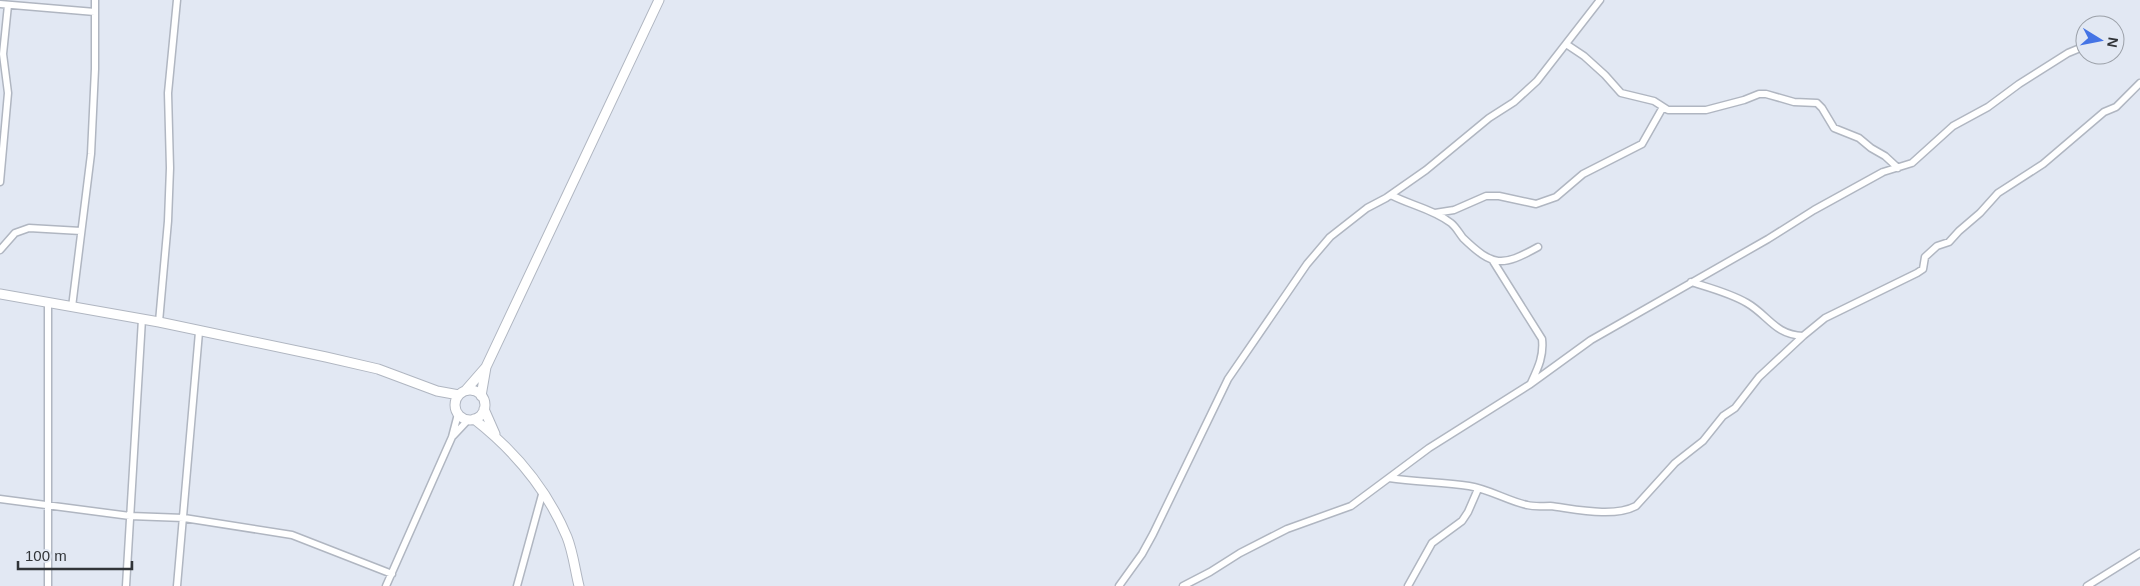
<svg xmlns="http://www.w3.org/2000/svg" width="2140" height="586" viewBox="0 0 2140 586" font-family="Arial,sans-serif">
<style>
.lines{fill:none;stroke-linecap:round;stroke-linejoin:round}
.minor-casing{stroke:#b0b6c1;stroke-width:9}
.secondary-casing{stroke:#b0b6c1;stroke-width:11}
.minor{stroke:#fff;stroke-width:6}
.secondary{stroke:#fff;stroke-width:9}
</style>
<rect width="100%" height="100%" fill="#e2e8f3"/>
<g class="lines">
<defs>
<path id="minor" d="M0,4L95,12
M1566,44L1584,56L1605,75L1621,93L1654,101L1668,110H1706L1744,100L1759,94H1766L1794,102L1817,103L1822,108L1834,128L1859,138L1871,148L1885,156L1898,168
M0,182L8,93L3,54L8,5
M1391,195C1410,205 1433,209 1451,223C1456,227 1459,233 1463,238C1493,267 1502,267 1538,247
M1435,213L1454,210L1486,196H1499L1536,204L1556,197L1583,174L1642,144L1663,107
M0,250L15,233L29,228L81,231
M1493,261L1542,339C1544,356 1538,368 1531,383
M1691,282C1710,288 1730,293 1747,303C1768,315 1775,335 1803,336
M48,303V586
M72,307L91,154L95,69V0
M159,322L168,221L170,168L168,93L177,0
M453,436L468,420
M1389,478C1416,482 1443,482 1469,486C1489,489 1508,501 1527,505C1535,507 1542,506 1550,506C1575,509 1613,518 1636,506L1675,463L1703,441L1723,416L1735,408L1759,377L1803,336L1825,318L1917,273L1923,269L1925,257L1937,246L1949,242L1959,231L1980,213L1998,193L2043,164L2104,112L2116,107L2140,83
M0,499L130,516L184,518L292,535L392,574
M126,586L142,319
M177,586L199,332
M386,586L452,437L458,414
M517,586L543,491
M1119,586L1142,554L1153,534L1228,379L1307,264L1330,237L1367,208L1386,198L1426,170L1489,118L1514,102L1537,81L1600,0
M1183,586L1210,572L1240,553L1287,529L1351,506L1429,448L1529,385L1591,340L1768,239L1814,210L1883,172L1912,163L1953,126L1988,107L2019,84L2068,53L2085,46
M1408,586L1432,543L1462,521L1468,512L1478,489
M2087,586L2140,553"/>
<path id="secondary" d="M0,294L159,322L326,357L378,369L437,391L459,395
M455 405a15 15 0 1 1 30 0a15 15 0 1 1-30 0Z
M465,391L486,367L659,0
M481,396L486,367
M484,409L495,434
M474,419C515,451 547,489 567,537C573,552 575,570 579,586"/>
</defs>
<use href="#minor" class="minor-casing"/>
<use href="#secondary" class="secondary-casing"/>
<use href="#minor" class="minor"/>
<use href="#secondary" class="secondary"/>
</g>
<g transform="translate(2100 40) rotate(100)"><circle r="24" fill="#e2e8f3" stroke="#9ba0a8"/>
<path d="M0-4L9 19L0 12L-9 19Z" fill="#4574e5"/>
<text y="-8" font-size="14" font-weight="bold" text-anchor="middle" fill="#313438">N</text>
</g>
<path d="M18 561v8h114v-8" fill="none" stroke="#313438" stroke-width="2.5"/>
<text x="25" y="561" font-size="15" fill="#313438" stroke="#e2e8f3" stroke-width="4" paint-order="stroke">100 m</text>
</svg>
